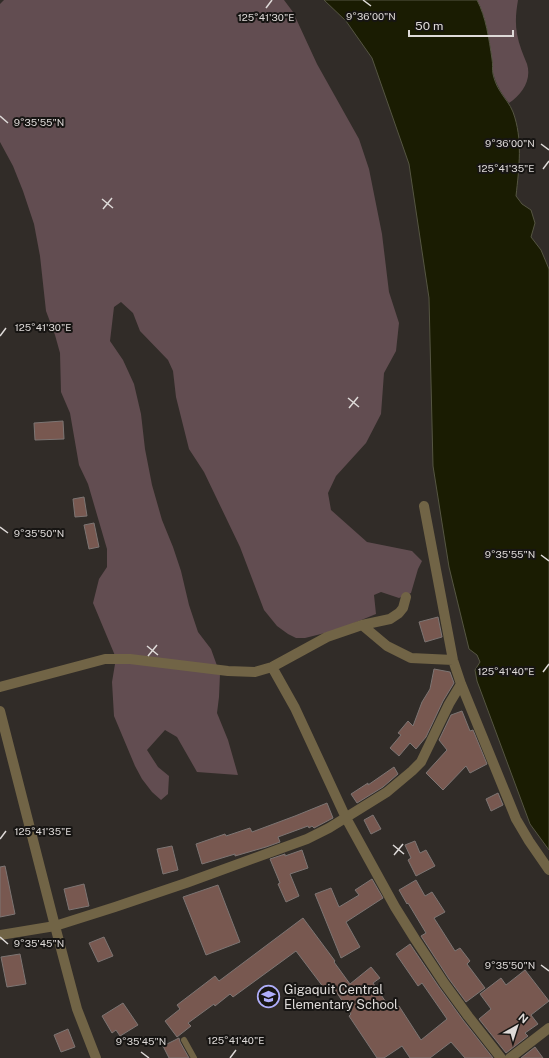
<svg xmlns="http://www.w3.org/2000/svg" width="549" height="1058" viewBox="0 0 549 1058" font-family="'Public Sans',sans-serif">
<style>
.green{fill:#624d51}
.water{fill:#1a1c02;stroke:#555542}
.building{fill:#785850;stroke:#7d7573}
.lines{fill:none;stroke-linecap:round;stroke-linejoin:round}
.lane{stroke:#716446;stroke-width:6}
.street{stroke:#716446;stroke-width:10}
.ticks{fill:none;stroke:#dedad8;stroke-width:1.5}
.labels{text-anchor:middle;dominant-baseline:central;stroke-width:4;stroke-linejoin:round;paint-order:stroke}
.poi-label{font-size:13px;fill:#dedad8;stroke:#171513;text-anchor:start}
.ticks-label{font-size:10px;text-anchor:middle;fill:#dedad8;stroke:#171513;stroke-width:4;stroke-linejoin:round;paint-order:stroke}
</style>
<rect width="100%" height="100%" fill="#312c28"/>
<path class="green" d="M4,0H284L293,12L317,64L359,139L369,169L382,234L389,292L399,323L396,351L384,373L381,414L366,443L336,476L328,493L331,510L367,542L412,551L422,561L418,569L411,593L399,598L381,592L374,595L376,614L337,630L305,638H296L288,634L277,626L264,610L240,547L204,472L189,449L176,397L173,371L168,360L140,331L133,313L121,302L114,307L110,341L123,360L134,384L141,414L145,449L152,485L162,520L173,547L181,571L189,605L198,632L211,649L220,674L219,697L217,713L228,740L238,775L197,772L177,737L165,730L147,750L158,767L169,776L168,794L161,800L152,792L142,779L135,766L114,716L112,682L116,658L93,603L99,579L107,567V549L88,484L79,465L70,413L61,392L60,353L55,335L46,311L40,256L34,224L23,191L13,166L0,142V4Z
M477,0H518C516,12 515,22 517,34C519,45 523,54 527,64C532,80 522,94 509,103C502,94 497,86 494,76C492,71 493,65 492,60C490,42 486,16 477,0Z"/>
<path class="water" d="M324,0H477C486,17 489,39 492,59C493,64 492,69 493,74C494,79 497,87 500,91C504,98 510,104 513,112C523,139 519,168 516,196L522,204L531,210L535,223L531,237L541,250L549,269V850L530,824L477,681L475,670L480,662L477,655L469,649L449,567L433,466L429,298L409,164L372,58L346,21Z"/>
<path class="building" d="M63,421L64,439L35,440L34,423Z
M84,497L87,516L75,517L73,499Z
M94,523L99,547L89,549L84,525Z
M438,617L442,637L425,642L419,622Z
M434,669L450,672L454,683L443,701L426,737L416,749L410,743L399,756L390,748L401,735L398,733L408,721L413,726L422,702L430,689Z
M462,711L470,731L473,730L487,764L470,773L466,766L443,790L426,773L447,750L439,740L451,715Z
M394,767L398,774L383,787L357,803L351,794L368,783V785Z
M498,793L503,805L491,811L486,799Z
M327,803L333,818L314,828L312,826L309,828L308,826L278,837L280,842L266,847L235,856V854L202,864L196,844L225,834L226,836L250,828L252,832L295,816Z
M373,815L381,829L371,834L364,820Z
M415,841L420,853L426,850L435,866L416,876L408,860L411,858L405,845Z
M172,846L178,870L163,874L157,849Z
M302,850L308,868L290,874L299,896L286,902L278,884L280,883L270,859L285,854V856Z
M5,866L15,914L0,917V867Z
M372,879L383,898L346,922L360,947L341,958L315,894L331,888L339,907L359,895L355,890Z
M416,880L425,896L432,892L445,912L434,918L455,951L460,948L470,961L467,964L485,988L466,1002L449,979L421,936L426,933L408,903L407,904L399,890Z
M84,884L89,906L69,910L64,889Z
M218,885L240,942L206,955L183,897Z
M303,918L335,961L334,962L350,984L371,967L380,978L373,983L392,1011L399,1006L421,1040L447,1019L422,983L418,986L396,954L410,944L439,987L463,1020L493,1058H465L451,1042L430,1058H410L402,1046L384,1058H377L349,1016L351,1014L333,987L327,992L296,951L233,997L230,994L215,1006L214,1004L188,1023L191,1026L177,1037L165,1021L180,1009L177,1005L215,976L219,981Z
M104,937L113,956L98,962L89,943Z
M20,954L26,984L7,987L1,957Z
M525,970L549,1001L531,1015L538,1024L525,1033L528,1036L506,1053L479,1019L491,1009L480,994L501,978L506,985Z
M123,1003L138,1025L120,1036L116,1030L112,1033L102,1016Z
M68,1029L75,1047L61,1052L54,1035Z
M179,1038L180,1042L189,1058H169L163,1046Z
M535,1047L543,1058H521Z"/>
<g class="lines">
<path class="lane" d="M184,1040L194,1058"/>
<path class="street" d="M424,506L453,660L461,684L516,819L529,841L549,870
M362,625L387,646L411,658L453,660
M272,667L295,708L346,818L395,907L415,939L444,983L468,1016L501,1058
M0,687L105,659H130L228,671L255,672L272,667L327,637L362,625L390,619L399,613L403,608L406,597
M0,711L55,926L77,1009L96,1058
M0,935L55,926L115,907L186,883L307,839L329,828L387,792L412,771L421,762L449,704L461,684
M510,1058L549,1028"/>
</g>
<path class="ticks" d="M363,0L371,6M266,8L272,0M0,116L8,123M541,144L549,150M543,169L549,161M102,199L113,208M103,209L112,198M0,336L6,328M348,398L359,407M349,408L358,397M0,527L8,533M541,555L549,561M147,646L158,655M148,656L157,645M543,672L549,664M0,839L6,831M393,845L404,854M394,855L403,844M0,937L8,944M541,965L549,971M141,1052L149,1058M230,1058L236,1050"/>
<defs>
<symbol id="school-ring" viewBox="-11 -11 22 22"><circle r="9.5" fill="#171513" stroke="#afaefa" stroke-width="1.5"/><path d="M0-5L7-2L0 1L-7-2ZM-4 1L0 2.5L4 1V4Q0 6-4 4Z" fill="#afaefa"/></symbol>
</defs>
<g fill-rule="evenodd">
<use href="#school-ring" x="256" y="984" width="25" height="25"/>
</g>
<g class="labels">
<g class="poi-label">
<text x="284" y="989">Gigaquit Central<tspan x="284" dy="15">Elementary School</tspan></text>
</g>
</g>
<g class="ticks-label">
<text x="371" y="20">9°36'00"N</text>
<text x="266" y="21">125°41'30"E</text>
<text x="39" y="126">9°35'55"N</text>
<text x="510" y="147">9°36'00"N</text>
<text x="506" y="172">125°41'35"E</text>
<text x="43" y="331">125°41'30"E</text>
<text x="39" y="537">9°35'50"N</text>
<text x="510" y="558">9°35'55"N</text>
<text x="506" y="675">125°41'40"E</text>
<text x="43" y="835">125°41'35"E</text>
<text x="39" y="947">9°35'45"N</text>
<text x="510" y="969">9°35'50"N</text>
<text x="236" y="1044">125°41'40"E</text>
<text x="141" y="1045">9°35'45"N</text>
</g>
<g transform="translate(517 1026) rotate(39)" stroke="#171513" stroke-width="3" paint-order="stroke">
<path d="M0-3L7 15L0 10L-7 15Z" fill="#dedad8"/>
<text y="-6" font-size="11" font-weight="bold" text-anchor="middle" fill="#dedad8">N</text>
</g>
<path d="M409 30v6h104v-6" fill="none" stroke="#dedad8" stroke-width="2"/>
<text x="415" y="30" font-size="12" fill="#dedad8" stroke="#171513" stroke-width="3" paint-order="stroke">50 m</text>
</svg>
